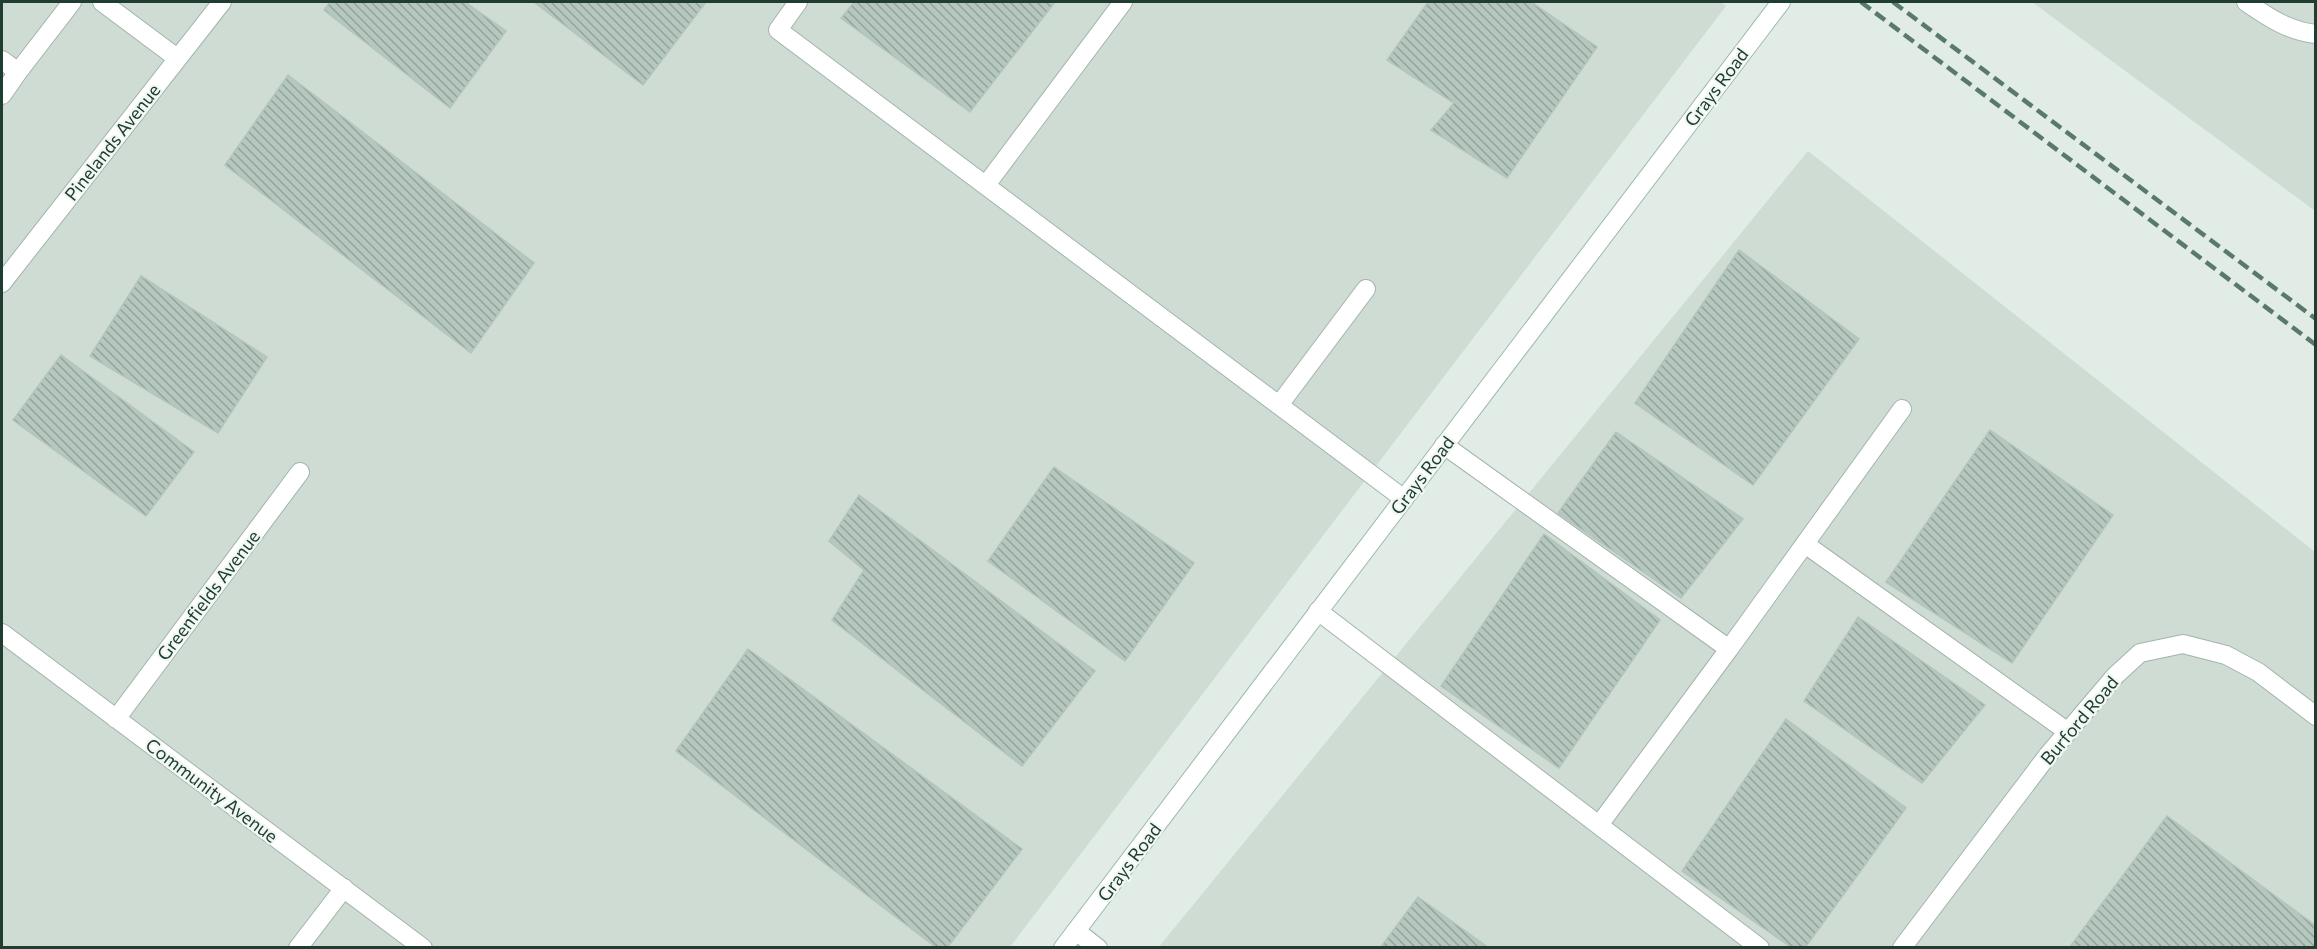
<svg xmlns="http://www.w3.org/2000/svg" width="2317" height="949" viewBox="0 0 2317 949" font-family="Commissioner,sans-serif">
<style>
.built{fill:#cedcd4}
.building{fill:url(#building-back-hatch);stroke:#b2c6bb;stroke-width:1.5}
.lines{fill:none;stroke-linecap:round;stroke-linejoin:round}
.lane-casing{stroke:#a3b4ac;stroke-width:20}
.street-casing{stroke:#a3b4ac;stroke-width:20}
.secondary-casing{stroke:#9eb8ac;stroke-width:20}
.lane{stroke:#fff;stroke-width:18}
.street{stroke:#fff;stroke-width:18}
.secondary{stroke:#fff;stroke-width:18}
.rail{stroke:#5a796d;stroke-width:4.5;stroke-dasharray:12 6;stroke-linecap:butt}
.labels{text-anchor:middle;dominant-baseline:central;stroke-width:4.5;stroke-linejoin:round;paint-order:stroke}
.street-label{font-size:18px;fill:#203d32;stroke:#f1f8f4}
</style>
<defs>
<pattern id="building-back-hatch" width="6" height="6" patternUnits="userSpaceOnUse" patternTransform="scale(1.5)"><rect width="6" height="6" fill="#b5c7be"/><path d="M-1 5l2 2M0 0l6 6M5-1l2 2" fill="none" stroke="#93a39b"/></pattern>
</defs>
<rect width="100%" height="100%" fill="#e0ece5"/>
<path class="built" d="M2,2H1721L1726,6L1010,947L2,948Z
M2032,2H2315V211Z
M1808,151L2315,552V947L1158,948Z"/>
<path class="building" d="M330,2H465L506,31L450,108L324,10Z
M534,2H706L643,85Z
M854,2H1055L970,112L841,18Z
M1428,2H1531L1597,47L1507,178L1431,130L1454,103L1387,60Z
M288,75L534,263L471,353L225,165Z
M1739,250L1859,339L1753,485L1635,403Z
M141,276L267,357L218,433L90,356Z
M61,355L194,452L146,516L13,420Z
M1990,430L2113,515L2012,663L1886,582Z
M1616,432L1743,519L1681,598L1558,513Z
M1054,467L1194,563L1125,661L988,561Z
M859,495L1095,671L1022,766L832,620L864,570L829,541Z
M1544,534L1660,620L1559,768L1441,686Z
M1858,617L1985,705L1922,783L1804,701Z
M748,649L1022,849L947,948H937L676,751Z
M1786,719L1906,808L1805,948H1792L1682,871Z
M2167,816L2316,926V948H2069Z
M1418,897L1489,948H1380Z"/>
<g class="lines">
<defs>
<path id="lane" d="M102,2L177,58
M798,2L778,30L1404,499
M2246,2C2268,17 2288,31 2316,34
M2,60L18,72L72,2
M2,95L18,72
M986,185L1123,2
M1279,405L1366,289
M1444,445L1729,649L1902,409
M1805,544L2068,732
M1318,611L1760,948
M1599,825L1729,649
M298,948L344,888"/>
<path id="street" d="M2,283L222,2
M2,633L423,948
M116,719L300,472
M1076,931L1098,948
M1902,948L2048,755L2115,676L2140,653L2183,644L2226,655L2258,672L2316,716"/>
<path id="secondary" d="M1063,948L1781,2"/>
</defs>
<use href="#lane" class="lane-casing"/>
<use href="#street" class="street-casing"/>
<use href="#secondary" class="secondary-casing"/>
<use href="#lane" class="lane"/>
<use href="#street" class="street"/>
<use href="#secondary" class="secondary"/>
<path class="rail" d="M1861,2L2316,345
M1893,2L2316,319"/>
</g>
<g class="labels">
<g class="street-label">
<text transform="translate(1716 87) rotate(-53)">Grays Road</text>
<text transform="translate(112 142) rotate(-52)">Pinelands Avenue</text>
<text transform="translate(1422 475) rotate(-53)">Grays Road</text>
<text transform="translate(208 595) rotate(-53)">Greenfields Avenue</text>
<text transform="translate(2079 720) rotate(-50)">Burford Road</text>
<text transform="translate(212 790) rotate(37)">Community Avenue</text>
<text transform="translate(1129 862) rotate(-53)">Grays Road</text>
</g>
</g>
<rect width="2317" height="949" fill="none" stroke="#203d32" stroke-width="6"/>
</svg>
